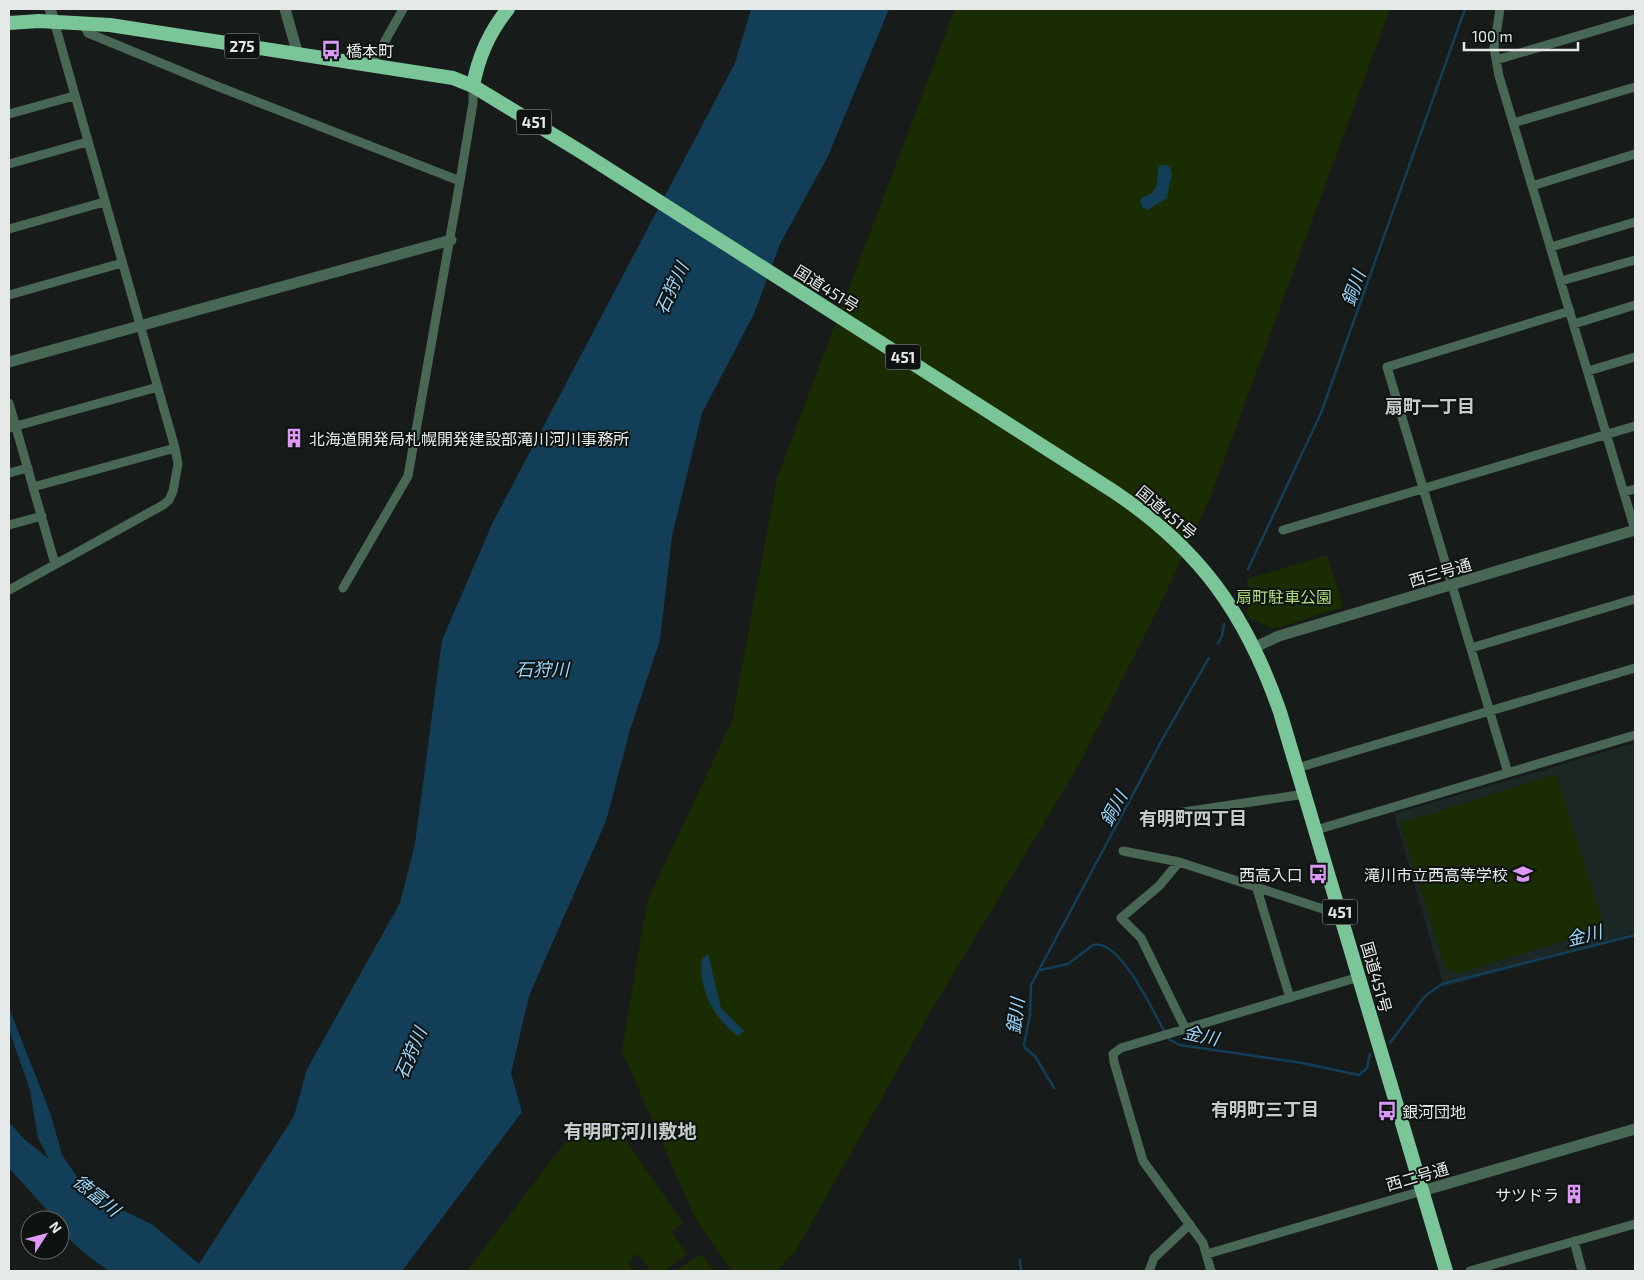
<svg xmlns="http://www.w3.org/2000/svg" width="1644" height="1280" viewBox="0 0 1644 1280" font-family="'Exo 2','Noto Sans JP',sans-serif">
<style>
.built{fill:#1b2826}
.green{fill:#1a2c02}
.water{fill:#123f57}
.lines{fill:none;stroke-linecap:round;stroke-linejoin:round}
.stream{stroke:#123f57;stroke-width:2.5}
.minor{stroke:#486754;stroke-width:9}
.tertiary{stroke:#486754;stroke-width:11}
.trunk{stroke:#7bc699;stroke-width:14}
.labels{text-anchor:middle;dominant-baseline:central;stroke-width:4;stroke-linejoin:round;paint-order:stroke}
.shield{fill:#0e1312;stroke:#a4a9a8;stroke-width:1}
.shield-label{font-size:15px;font-weight:bold;fill:#e5e9e8}
.poi-label{font-size:16px;fill:#e5e9e8;stroke:#0e1312;text-anchor:start}
.street-label{font-size:16px;fill:#e5e9e8;stroke:#0e1312}
.park-label{font-size:16px;fill:#aede7c;stroke:#0e1312}
.water-label{font-size:18px;font-style:italic;fill:#9ad7fd;stroke:#0e1312}
.neighbourhood-label{font-size:18px;font-weight:bold;fill:#c5cdcb;stroke:#0e1312}
.quarter-label{font-size:19px;font-weight:bold;fill:#c5cdcb;stroke:#0e1312}
</style>
<rect width="100%" height="100%" fill="#171c1b"/>
<path class="built" d="M1635,743V933L1444,987L1394,814Z"/>
<path class="green" d="M955,9H1390L1210,498L1163,599L1080,763L932,1009L795,1252L776,1271H732L695,1218L622,1051L647,902L732,721L777,478Z
M1327,555L1343,607L1273,629L1246,616L1252,592L1246,582L1250,578Z
M1556,774L1605,928L1457,974L1445,967L1400,823Z
M601,1120L619,1130L683,1223L672,1232L687,1254L664,1271H651L638,1254L628,1261L633,1269L630,1271H467L575,1129L587,1121Z
M700,1255H703L714,1271H675Z"/>
<path class="water" d="M751,9H889L828,156L780,244L754,314L702,413L672,536L660,640L630,730L606,821L529,996L511,1073L522,1112L402,1271H109C95,1261 60,1238 60,1220H56L9,1168V1122L24,1139L49,1159L38,1138L30,1090L9,1030V1008L51,1115L62,1155L80,1181L116,1207L153,1225L199,1264L294,1116L307,1069L400,903L415,844L442,640L493,522L735,63Z
M1163,165H1168L1172,172L1167,198L1147,210L1142,207L1140,202L1141,198C1160,192 1157,183 1158,167Z
M708,954L721,1008L744,1031L738,1036C714,1018 698,990 702,959Z"/>
<g class="lines">
<path class="stream" d="M1248,569L1321,413L1465,9
M1218,643L1222,636L1224,624
M1040,970L1068,964L1093,945C1120,938 1153,1012 1165,1032
M1167,1037L1170,1040L1180,1045L1302,1063L1359,1075L1367,1068L1370,1054
M1390,1043L1425,996L1442,984L1635,935
M1054,1088L1035,1056L1025,1048L1024,1044L1030,1015L1031,985L1163,738L1209,658
M1020,1260L1021,1271"/>
<path class="minor" d="M1500,9L1494,48L1499,76L1635,530
M82,22L88,33L214,85L460,181
M1496,60L1635,19
M371,66L403,9
M9,114L74,96
M1513,123L1635,87
M9,164L87,142
M1532,186L1635,154
M9,229L104,202
M1551,247L1635,222
M1561,281L1635,260
M9,295L122,263
M1574,324L1635,305
M1588,371L1635,357
M9,403L55,564
M9,428L158,387
M9,473L28,468
M33,487L175,448
M1624,492L1635,489
M9,525L42,516
M1283,530L1635,426
M343,588L408,476L460,181L473,103V86
M9,590L163,505L169,500L173,491L178,464L175,448L54,21
M1471,648L1635,599
M1297,768L1635,668
M1508,773L1387,367L1570,311
M1157,816L1305,794
M1316,830L1635,735
M1123,851L1179,862L1323,909L1338,905
M1179,862L1159,886L1121,918L1141,938L1185,1028
M1257,889L1290,998
M1574,1241L1582,1271
M1207,1254L1422,1191
M1149,1271L1154,1258L1190,1224
M1211,1271L1203,1243L1143,1161L1114,1062L1113,1054L1121,1048L1359,977
M1470,1271L1635,1224"/>
<path class="tertiary" d="M50,9L54,21
M285,9L298,55
M9,362L451,240
M1255,647L1279,636L1635,530
M1422,1191L1635,1129"/>
<path class="trunk" d="M9,23L39,21L110,25L453,78L473,86L583,153L1113,491C1200,549 1246,614 1280,712L1446,1271
M473,86C478,58 490,31 508,9"/>
</g>
<defs>
<symbol id="bus-bare" viewBox="-9 -9 18 18"><path d="M-5-6H5V4H4V6H2V4H-2V6H-4V4H-5ZM-3.5-4V0h7V-4ZM-3.5 1.2v1.5H-2V1.2ZM2 1.2v1.5H3.5V1.2Z" fill="#db99f5" stroke="#0e1312" stroke-width="2.5" paint-order="stroke"/></symbol>
<symbol id="building-bare" viewBox="-9 -9 18 18"><path d="M-4-6H4V6H1V3H-1V6H-4ZM-2.5-4.3h1.7v1.8h-1.7ZM.8-4.3h1.7v1.8H.8ZM-2.5-1h1.7V.8h-1.7ZM.8-1h1.7V.8H.8Z" fill="#db99f5" stroke="#0e1312" stroke-width="2.5" paint-order="stroke"/></symbol>
<symbol id="school-bare" viewBox="-9 -9 18 18"><path d="M0-5L7-2L0 1L-7-2ZM-4 1L0 2.5L4 1V4Q0 6-4 4Z" fill="#db99f5" stroke="#0e1312" stroke-width="2.5" paint-order="stroke"/></symbol>
</defs>
<g fill-rule="evenodd">
<use href="#bus-bare" x="317" y="36" width="28" height="28"/>
<use href="#building-bare" x="280" y="424" width="28" height="28"/>
<use href="#bus-bare" x="1304" y="860" width="28" height="28"/>
<use href="#school-bare" x="1509" y="860" width="28" height="28"/>
<use href="#bus-bare" x="1373" y="1097" width="28" height="28"/>
<use href="#building-bare" x="1560" y="1180" width="28" height="28"/>
</g>
<g class="labels">
<g class="shield">
<rect x="224.5" y="33.5" width="35" height="25" rx="4"/>
<rect x="516.5" y="109.5" width="35" height="25" rx="4"/>
<rect x="885.5" y="344.5" width="35" height="25" rx="4"/>
<rect x="1322.5" y="899.5" width="35" height="25" rx="4"/>
</g>
<g class="shield-label">
<text x="242" y="46">275</text>
<text x="534" y="122">451</text>
<text x="903" y="357">451</text>
<text x="1340" y="912">451</text>
</g>
<g class="poi-label">
<text x="346" y="50">橋本町</text>
<text x="309" y="438">北海道開発局札幌開発建設部滝川河川事務所</text>
<text x="1303" y="874" text-anchor="end">西高入口</text>
<text x="1508" y="874" text-anchor="end">滝川市立西高等学校</text>
<text x="1402" y="1111">銀河団地</text>
<text x="1559" y="1194" text-anchor="end">サツドラ</text>
</g>
<g class="street-label">
<text transform="translate(827 288) rotate(32)">国道451号</text>
<text transform="translate(1167 512) rotate(40)">国道451号</text>
<text transform="translate(1440 572) rotate(-16)">西三号通</text>
<text transform="translate(1377 977) rotate(74)">国道451号</text>
<text transform="translate(1417 1176) rotate(-16)">西二号通</text>
</g>
<g class="park-label">
<text x="1284" y="596">扇町駐車公園</text>
</g>
<g class="water-label">
<text transform="translate(671 288) rotate(-65)">石狩川</text>
<text transform="translate(1353 288) rotate(-70)">銅川</text>
<text x="542" y="669">石狩川</text>
<text transform="translate(1113 808) rotate(-61)">銅川</text>
<text transform="translate(1584 935) rotate(-14)">金川</text>
<text transform="translate(1015 1016) rotate(-83)">銀川</text>
<text transform="translate(1201 1035) rotate(12)">金川</text>
<text transform="translate(410 1053) rotate(-67)">石狩川</text>
<text transform="translate(97 1195) rotate(39)">徳富川</text>
</g>
<g class="neighbourhood-label">
<text x="1430" y="406">扇町一丁目</text>
<text x="1193" y="818">有明町四丁目</text>
<text x="1265" y="1109">有明町三丁目</text>
</g>
<g class="quarter-label">
<text x="630" y="1130">有明町河川敷地</text>
</g>
</g>
<rect width="1644" height="1280" fill="none" stroke="#e5e9e8" stroke-width="20"/>
<g transform="translate(45 1235) rotate(54)"><circle r="24" fill="#0e1312" stroke="#646968"/>
<path d="M0-4L9 19L0 12L-9 19Z" fill="#db99f5"/>
<text y="-8" font-size="14" font-weight="bold" text-anchor="middle" fill="#e5e9e8">N</text>
</g>
<path d="M1464 42v8h114v-8" fill="none" stroke="#e5e9e8" stroke-width="2.5"/>
<text x="1472" y="42" font-size="15" fill="#e5e9e8" stroke="#0e1312" stroke-width="4" paint-order="stroke">100 m</text>
</svg>
